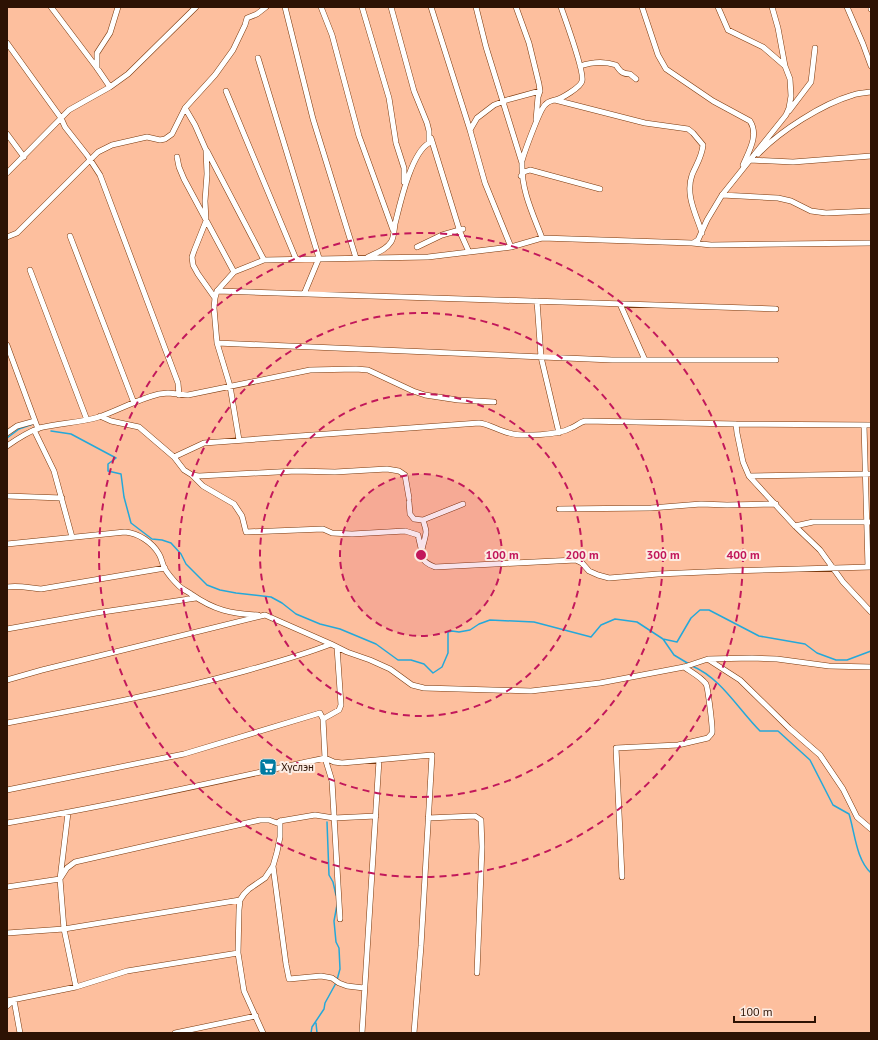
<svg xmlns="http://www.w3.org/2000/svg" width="878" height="1040" viewBox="0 0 878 1040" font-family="'PT Sans',sans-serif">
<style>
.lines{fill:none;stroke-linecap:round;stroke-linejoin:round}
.stream{stroke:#24a8d9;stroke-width:1.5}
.minor-casing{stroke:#79380c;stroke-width:6}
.minor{stroke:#fff;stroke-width:5}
.ring{fill:none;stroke:#c2185b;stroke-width:2;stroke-dasharray:7 5}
.labels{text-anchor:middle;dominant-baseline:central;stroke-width:4;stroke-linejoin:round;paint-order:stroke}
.poi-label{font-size:11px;fill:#2d1203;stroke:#fcece3;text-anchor:start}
.centre{fill:#c2185b;stroke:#fcece3;stroke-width:2}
.ring-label{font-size:12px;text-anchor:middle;font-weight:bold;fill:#c2185b;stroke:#fcece3;stroke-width:4;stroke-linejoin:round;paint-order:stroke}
</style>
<rect width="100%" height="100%" fill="#fdbf9e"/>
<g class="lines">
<path class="stream" d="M51,431L71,434L116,458L108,464V471L121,474L124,497L131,523L152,539L162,540L171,543L181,554L186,564L207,585L220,590L236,593L271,597L282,603L296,614L320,624L340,629L376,644L398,660H411L424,664L433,673L442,667L448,653V632L452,631L459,632L470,630L479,624L490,620L534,622L591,637L601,625L615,619L637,622L663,639L677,642L691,618L700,610H709L759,636L805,644L817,653L836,660H847L871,651
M7,438L19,429L33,424
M663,639L674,655L689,664
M692,666C721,678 738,709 760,731H778L810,760L833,805L849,814C855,833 856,859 871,873
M327,822L329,875L333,882L336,895
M337,905L334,921L336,942L339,948L340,969L337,980
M316,1023L317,1033
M311,1033L312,1027L324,1009L325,1003L336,983"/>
<defs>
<path id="minor" d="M51,7L97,68L110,87
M285,7L313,119L356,258
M321,7L332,35L359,136L393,230
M362,7L389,98L396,143L404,168V182
M431,7L470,130L485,183L511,247
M476,7L486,47L522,163C521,190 533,214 542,238
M516,7L529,43L539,84L540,91L538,97L536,120
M642,7L658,55L666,69L713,101L750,121C759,135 749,151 743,165
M718,7L728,30L763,47L785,66
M847,7L863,44L871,66
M871,7V9
M7,43L61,118L65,127L87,155L100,175L178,383L179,395
M258,58L319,258L304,294
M580,66C592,62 604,61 616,65C620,71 622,74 630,74L636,79
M97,68V53L110,33L118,7
M226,91L296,259
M555,100L645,123L688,129L693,133L703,145C702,157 696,165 692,175C685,195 696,214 702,233
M185,108L195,125L206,150L207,174L205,201L206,221L194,251L192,257L193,265L198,274L215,298
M789,111L811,82L815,48
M470,130L477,118L494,105L507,100L540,91
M7,134L24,157
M431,138L460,232L469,252
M207,151L264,260
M758,154C780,131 822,104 853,95C858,93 865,93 871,92
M177,157L179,167L184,179L234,272
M750,160L793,162L871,156
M522,161C524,153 540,109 545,105C548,101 551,101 555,100C561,99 581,87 582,81C585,72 565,19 561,7
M7,173L69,110L110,87L128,74L196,7
M521,176L524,172L530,170L600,189
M722,195L778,198L791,201L811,211L826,213L871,211
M70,236L134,403
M7,237L17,233L98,152L112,145L147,137L160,140L165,139L172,134L185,108L215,75L233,50L245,25L247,18L257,14L266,7
M693,243L698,240L707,220L722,195L786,115L789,108L791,96L790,79L785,66L778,28L772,7
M417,247L442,235L463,229
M368,257C376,253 386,250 391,242C394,238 394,230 395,224C400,204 411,153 429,143V131L427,123L414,91L391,7
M30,270L87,420
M217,291L776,309
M537,301L541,357L559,433
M620,304L645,360
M217,343L612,360H776
M7,345L38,429
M100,416L111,421L139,427L174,457L184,470L192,475L199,476L296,471L335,472L387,469L399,471L405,475L409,498
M736,424L737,433L743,462L749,476L795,526L820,550L843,582L871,612
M864,425L868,567
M34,430L54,471L72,537
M7,433L17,426L35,421
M239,440L230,386L217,343L214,308L215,298L217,291L234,272L264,260L428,257L511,247L542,238L692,243L711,245L871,243
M7,446C17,439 28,432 39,428C59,423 79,423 99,417C119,410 138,399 159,394L168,393L188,395L310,370L356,369L368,370L413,391L425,395L458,400L494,402
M174,457L204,443L479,423C490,424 498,431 509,433C522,437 559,435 571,428C577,426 578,423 585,421L736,424L871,425
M192,475L203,486L234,504L242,516L246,532L323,529L332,533L352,534L405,531L418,535L421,548
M749,476L871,474
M7,496L62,498
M409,502L410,514L414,519L423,520C424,524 426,528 426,532C424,549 413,559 435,567L576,560L582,563L589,571L598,575L609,578L658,574L729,571L871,567
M559,509L651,508L701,504L727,505L776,504
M423,520L463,504
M795,526L813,522H871
M7,544L125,532C138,533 152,542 159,554C162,559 162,564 165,569C168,574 174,581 179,586C182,589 187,591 191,594C214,610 231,614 258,615
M7,587C19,585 29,588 41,589L165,568
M7,629L96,613L196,598
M709,660L740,680L789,728L820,755L843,789L857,817L871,829
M7,680L42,670L265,615L331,644L347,652L370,660L390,669L412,685L424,688L531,691L600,683L684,667L708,659L752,658L777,659L829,666L871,667
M323,719L339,710L341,705L337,647
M7,723C87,708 166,693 245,671C274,663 303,655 331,644
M7,790L184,754L320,713L323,719L325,758L332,781L340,919
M68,813L60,879L64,929L76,987
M428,818L475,816L481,820L482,847L477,973
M7,823C114,805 219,781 325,758L334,762L342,763L432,755L421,946L414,1033
M273,866L286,964L289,979L321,976L332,978L339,983L347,986L364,988
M622,877L616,748L678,745L708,738C709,736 711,735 712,733C713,729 708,688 706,684C701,677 691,672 684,667
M7,887L60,879L67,868L75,862L260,820H269L277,823L280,821
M7,933L64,929L240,900
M7,1001L76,987L127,971L238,953
M7,1006L14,1000L20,1033
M175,1033L256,1016
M263,1033L244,991L238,953L239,910L240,900L244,894L249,889L265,878L273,866L277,852L280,837V821L315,815L334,818L376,816
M362,1033L379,760"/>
</defs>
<use href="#minor" class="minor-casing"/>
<use href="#minor" class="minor"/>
</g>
<circle cx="421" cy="555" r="81" fill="#c2185b" fill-opacity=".12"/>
<g class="ring">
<circle cx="421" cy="555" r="81"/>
<circle cx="421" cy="555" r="161"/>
<circle cx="421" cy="555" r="242"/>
<circle cx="421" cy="555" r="322"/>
</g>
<defs>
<symbol id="supermarket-square" viewBox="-11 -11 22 22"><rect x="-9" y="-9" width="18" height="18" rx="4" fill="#007ba2" stroke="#fcece3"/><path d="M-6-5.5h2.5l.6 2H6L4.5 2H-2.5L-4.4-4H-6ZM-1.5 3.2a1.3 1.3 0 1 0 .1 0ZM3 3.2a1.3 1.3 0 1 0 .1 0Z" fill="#fff"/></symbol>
</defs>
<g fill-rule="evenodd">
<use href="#supermarket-square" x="258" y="757" width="20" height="20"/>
</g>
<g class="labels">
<g class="poi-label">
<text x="281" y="767">Хүслэн</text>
</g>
</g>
<circle cx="421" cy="555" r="6" class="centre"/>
<g class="ring-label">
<text x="502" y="559">100 m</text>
<text x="582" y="559">200 m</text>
<text x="663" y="559">300 m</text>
<text x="743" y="559">400 m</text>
</g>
<rect width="878" height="1040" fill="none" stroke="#2d1203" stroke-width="16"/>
<path d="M734 1016v6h81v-6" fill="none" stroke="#2d1203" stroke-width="2"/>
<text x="740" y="1016" font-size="12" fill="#2d1203" stroke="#fcece3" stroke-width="3" paint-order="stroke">100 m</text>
</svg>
